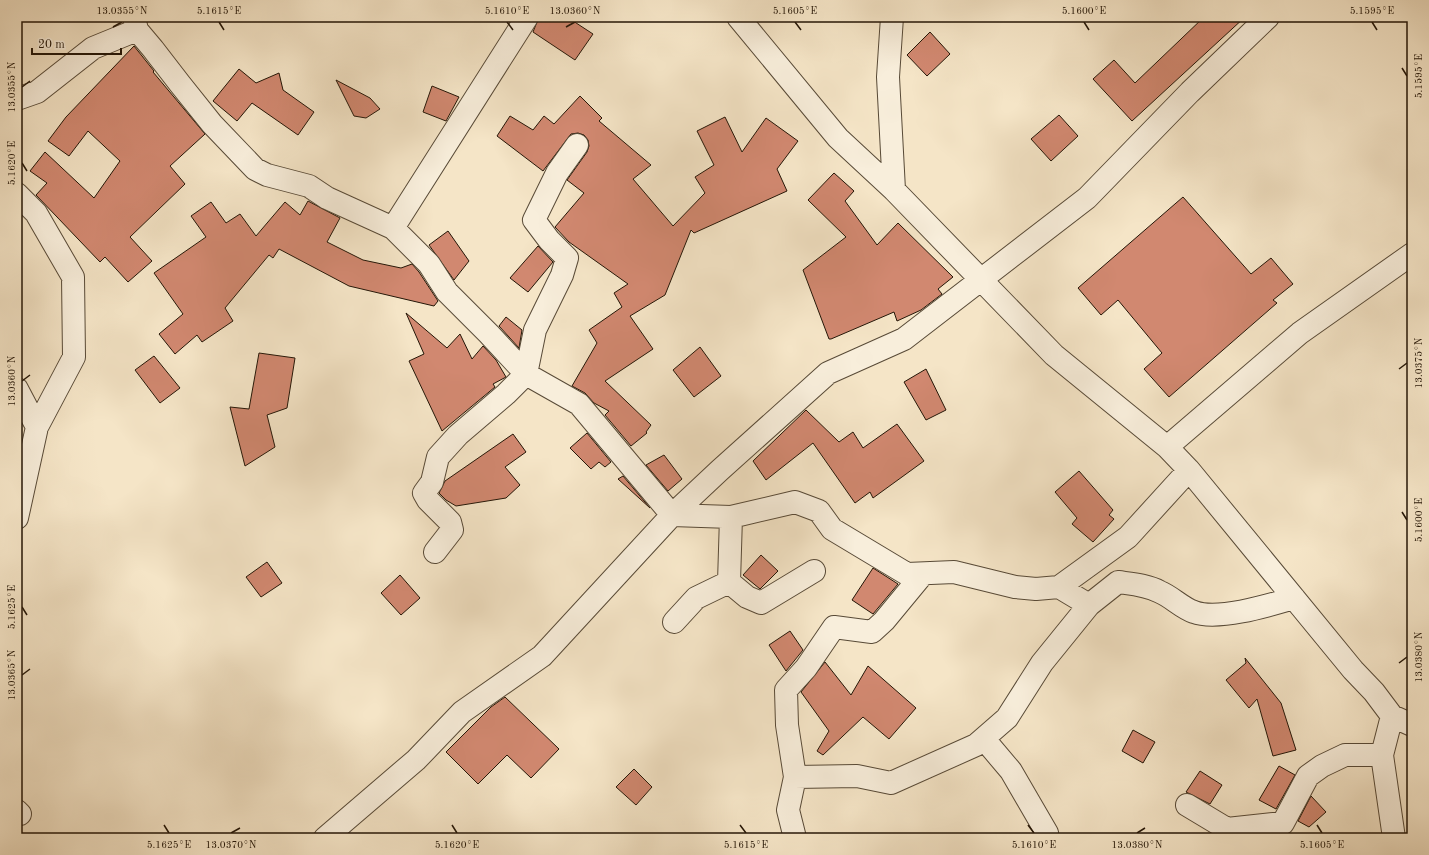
<svg xmlns="http://www.w3.org/2000/svg" width="1429" height="855" viewBox="0 0 1429 855" font-family="'Old Standard TT',serif">
<style>
.building{fill:#d18870;stroke:#241607}
.lines{fill:none;stroke-linecap:round;stroke-linejoin:round}
.minor-casing{stroke:#584a37;stroke-width:24}
.minor{stroke:#f8eedb;stroke-width:22}
.ticks{fill:none;stroke:#241607;stroke-width:1.5}
.neatline{fill:none;stroke:#241607;stroke-width:1.5}
.ticks-label{font-size:10px;text-anchor:middle;fill:#241607}
</style>
<rect width="100%" height="100%" fill="#f5e5c7"/>
<filter id="stains"><feTurbulence type="fractalNoise" baseFrequency=".005" numOctaves="4"/><feColorMatrix values="0 0 0 0 .2 0 0 0 0 .09 0 0 0 0 .02 0 0 0 .5 -.17"/></filter>
<radialGradient id="worn" r=".72"><stop offset=".6" stop-color="#630" stop-opacity="0"/><stop offset="1" stop-color="#630" stop-opacity=".3"/></radialGradient>
<path class="building" d="M539,17H567L593,34L575,60L533,32Z
M1204,17H1245L1132,121L1093,79L1114,60L1135,83Z
M930,32L950,54L927,76L907,55Z
M134,46L154,71L153,72L205,134L170,166L185,184L130,237L152,261L128,282L105,257L100,262L36,195L47,183L30,171L45,152L94,198L120,161L88,131L69,156L48,141L66,117Z
M239,69L256,83L279,73L283,90L314,112L298,135L252,103L237,121L213,101Z
M336,80L370,98L380,109L366,118L354,116Z
M432,86L459,97L446,121L423,112Z
M580,96L602,118L599,121L651,165L633,179L673,226L705,193L695,177L714,165L697,131L725,117L742,152L766,118L798,141L777,169L787,191L694,233L691,230L665,295L630,316L653,349L605,381L651,425L646,432L647,433L631,446L605,415L609,411L594,403L585,393L572,386L597,343L589,330L622,307L614,293L628,284L569,242L555,227L584,193L567,180L587,152L589,146L588,140L584,135L578,133L571,134L543,171L497,136L510,116L533,130L544,116L554,124Z
M1059,115L1078,136L1051,161L1031,139Z
M834,173L854,191L845,201L877,245L898,223L953,277L938,289L942,294L921,310L897,321L894,312L831,339H829L803,270L846,237L808,200Z
M1183,197L1251,274L1271,258L1293,284L1273,300L1277,303L1169,397L1144,369L1162,353L1118,300L1101,315L1078,288Z
M308,201L340,218L327,242L363,260L401,268L412,264L419,272L438,301L434,306L349,286L279,249L273,258L269,255L225,308L233,321L202,342L197,335L175,354L159,334L183,314L154,273L206,237L191,216L211,202L226,223L240,214L256,236L285,202L300,215Z
M448,231L469,261L454,280L429,245Z
M538,246L553,262L528,292L510,278Z
M406,313L447,348L460,334L472,359L483,346L496,360L506,377L493,384L495,387L442,431L409,361L424,354Z
M506,317L522,330L519,348L499,326Z
M700,347L721,376L694,397L673,370Z
M259,353L295,358L287,408L267,415L275,447L245,466L230,407L249,409Z
M154,356L180,388L160,403L135,370Z
M926,369L946,410L926,420L904,382Z
M806,410L839,442L853,432L863,448L897,424L924,461L873,498L870,492L855,503L813,443L766,480L753,461Z
M587,433L611,462L605,467L599,462L591,469L570,448Z
M513,434L526,452L505,467L520,485L506,498L456,506L446,500L439,493L445,481Z
M664,455L682,479L668,491L646,465Z
M1079,471L1113,510L1109,515L1114,519L1093,542L1072,524L1077,518L1055,492Z
M623,476L650,508L618,479Z
M761,555L778,571L760,589L743,575Z
M267,562L282,583L261,597L246,577Z
M873,568L898,584L873,614L852,600Z
M400,575L420,598L401,615L381,593Z
M790,631L803,650L786,671L769,645Z
M1245,658L1281,703L1296,750L1273,756L1257,699L1249,708L1226,680L1246,663Z
M825,662L851,695L868,666L916,708L889,739L863,717L823,755L817,751L829,731L801,692Z
M505,697L559,749L531,778L507,755L478,784L446,752L491,707Z
M1133,730L1155,742L1143,763L1122,751Z
M1279,766L1295,775L1276,809L1259,800Z
M634,769L652,787L636,805L616,787Z
M1200,771L1222,785L1210,804L1186,792Z
M1311,796L1326,812L1309,827L1298,821Z"/>
<g class="lines">
<defs>
<path id="minor" d="M134,17L137,30L153,49L180,84L212,124L255,169L267,175L309,186L327,198L393,228L429,264L447,292L489,334L526,374L579,404L672,515L731,517L795,502L819,511L832,529L907,574L954,572L1015,587L1036,589L1059,587L1128,537L1189,470
M738,17L838,138L894,190L1054,355L1167,447L1189,470L1353,670L1374,692L1392,716L1382,755L1394,838
M892,17L888,77L894,190
M17,99L37,92L93,48L137,30
M17,194L36,213L73,277L74,357L37,427
M393,228L527,17
M17,389L37,427L17,518
M1167,447L1300,333L1412,254
M435,552L452,530L450,522L428,500L424,493L432,482L438,457L458,435L506,394L526,374L535,330L562,275L567,258L549,240L534,220L557,173L577,145
M729,582L731,517
M1059,587L1089,605L1118,582C1132,584 1147,585 1160,592C1172,597 1182,608 1194,612C1218,621 1270,605 1294,598
M674,622L696,598L729,582L747,597L761,603L814,571
M1392,716L1412,725
M984,739L1011,771L1047,833L1048,838
M795,777L857,776L891,783L976,745L1007,718L1042,663L1089,605
M1187,805L1227,829L1283,823L1308,776L1322,766L1345,755H1382
M17,811L20,814
M325,838L416,760L462,712L542,656L672,515L720,470L828,373L904,339L1087,198L1190,92L1268,17
M795,838L788,810L795,777L787,725L786,690L806,668L834,627L872,632L884,621L922,575"/>
</defs>
<use href="#minor" class="minor-casing"/>
<use href="#minor" class="minor"/>
</g>
<path class="ticks" d="M219,22L224,30M507,22L513,30M795,22L801,30M1084,22L1089,30M1372,22L1377,30M113,27L122,22M566,27L575,22M1402,68L1407,76M22,87L30,81M22,163L27,171M1399,369L1407,363M22,381L30,375M1402,512L1407,520M22,607L27,615M1399,663L1407,657M22,675L30,669M164,825L169,833M452,825L457,833M740,825L746,833M1028,825L1034,833M1317,825L1322,833M231,833L240,828M1137,833L1145,828"/>
<rect width="1429" height="855" fill="none" stroke="#f5e5c7" stroke-width="44"/>
<path d="M32 48v6h89v-6" fill="none" stroke="#241607" stroke-width="2"/>
<text x="38" y="48" font-size="12" fill="#241607" stroke="#f8eedb" stroke-width="3" paint-order="stroke">20 m</text>
<rect x="22" y="22" width="1385" height="811" class="neatline"/>
<g class="ticks-label">
<text x="122" y="14">13.0355°N</text>
<text x="219" y="14">5.1615°E</text>
<text x="507" y="14">5.1610°E</text>
<text x="575" y="14">13.0360°N</text>
<text x="795" y="14">5.1605°E</text>
<text x="1084" y="14">5.1600°E</text>
<text x="1372" y="14">5.1595°E</text>
<text transform="translate(1418 76) rotate(-90)" y="4">5.1595°E</text>
<text transform="translate(11 87) rotate(-90)" y="4">13.0355°N</text>
<text transform="translate(11 163) rotate(-90)" y="4">5.1620°E</text>
<text transform="translate(1418 363) rotate(-90)" y="4">13.0375°N</text>
<text transform="translate(11 381) rotate(-90)" y="4">13.0360°N</text>
<text transform="translate(1418 520) rotate(-90)" y="4">5.1600°E</text>
<text transform="translate(11 607) rotate(-90)" y="4">5.1625°E</text>
<text transform="translate(1418 657) rotate(-90)" y="4">13.0380°N</text>
<text transform="translate(11 675) rotate(-90)" y="4">13.0365°N</text>
<text x="169" y="848">5.1625°E</text>
<text x="231" y="848">13.0370°N</text>
<text x="457" y="848">5.1620°E</text>
<text x="746" y="848">5.1615°E</text>
<text x="1034" y="848">5.1610°E</text>
<text x="1137" y="848">13.0380°N</text>
<text x="1322" y="848">5.1605°E</text>
</g>
<rect width="100%" height="100%" filter="url(#stains)"/>
<rect width="100%" height="100%" fill="url(#worn)"/>
</svg>
